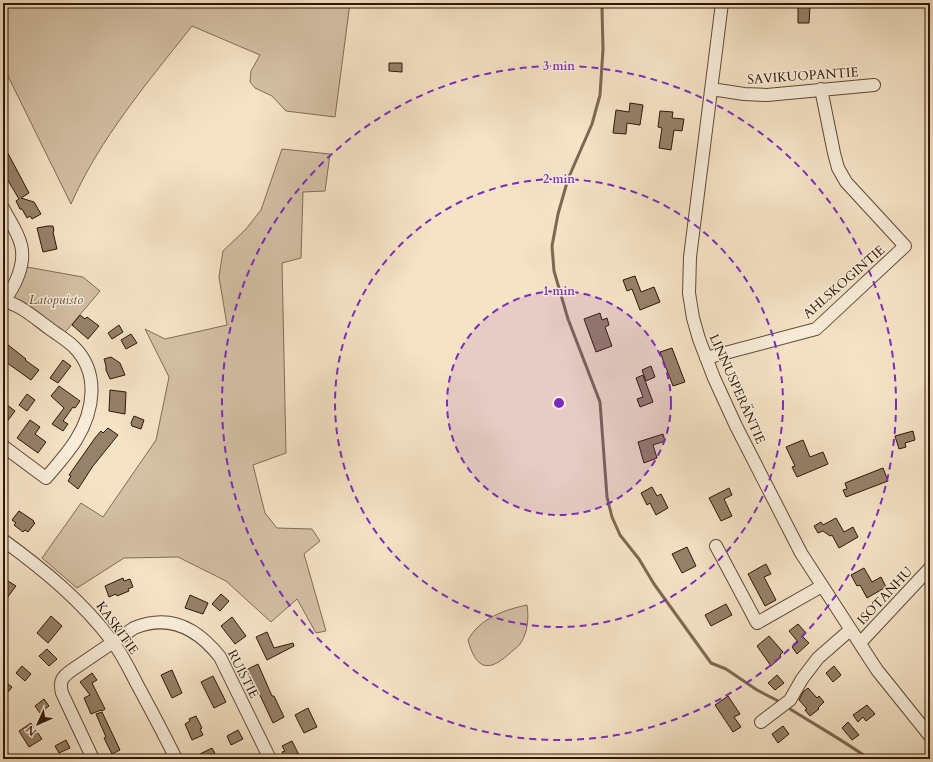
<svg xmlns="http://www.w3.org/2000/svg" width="933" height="762" viewBox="0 0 933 762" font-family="Cardo,serif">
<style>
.green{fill:#d4c0a5;stroke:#826b56}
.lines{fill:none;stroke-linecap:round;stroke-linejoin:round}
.stream{stroke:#7e6752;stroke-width:3}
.building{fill:#96816a;stroke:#301606}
.minor-casing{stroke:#614936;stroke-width:14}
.minor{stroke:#f8edda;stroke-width:12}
.ring{fill:none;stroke:#7b2cbf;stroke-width:2;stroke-dasharray:7 5}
.labels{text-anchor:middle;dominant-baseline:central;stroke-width:3;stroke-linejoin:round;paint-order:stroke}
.street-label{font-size:13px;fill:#301606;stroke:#f8edda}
.park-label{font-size:13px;font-style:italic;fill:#614936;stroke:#f8edda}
.centre{fill:#7b2cbf;stroke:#f8edda;stroke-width:2}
.ring-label{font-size:12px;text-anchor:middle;font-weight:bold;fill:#7b2cbf;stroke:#f8edda;stroke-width:3;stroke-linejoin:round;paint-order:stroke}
</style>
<rect width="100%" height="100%" fill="#f5e3c6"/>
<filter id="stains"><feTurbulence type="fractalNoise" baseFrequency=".005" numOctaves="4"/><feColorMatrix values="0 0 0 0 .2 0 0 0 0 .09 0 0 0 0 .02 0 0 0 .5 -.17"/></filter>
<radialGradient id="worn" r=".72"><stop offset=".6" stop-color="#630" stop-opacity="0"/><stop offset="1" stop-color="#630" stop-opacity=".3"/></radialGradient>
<path class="green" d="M3,3H350L335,117L286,111L272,96L255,88L250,82L251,71L260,55L192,26C148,82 100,138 71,204L3,66Z
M282,149L330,154L325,191L303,192L301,258L282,263L286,453L253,465L265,513L277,528L312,529L320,541L304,554L326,631L316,633L297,599L271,622L226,581L178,557L124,558L77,588L42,558L81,503L103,517L156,440L169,377L145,329L165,339L227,325L219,277L223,251L246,229L261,210Z
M21,266L83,277L100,291L61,337L33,318L10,294Z
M527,605C529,617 528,633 520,644C517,648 512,651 509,654C486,675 475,666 468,640C480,618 504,610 527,605Z"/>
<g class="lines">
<path class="stream" d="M604,3L602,9L603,49L600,95L592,124L568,179L558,214L552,246L554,271L568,319L600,402L607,497L612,517L620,535L639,559L654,584L711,663L726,669L757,690L782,703
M787,707C815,725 843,740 869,759"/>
</g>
<path class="building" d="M798,6H810L809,23H798Z
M389,63H402V72L389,71Z
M630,103L643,105L640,125L627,123L626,134L613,133L616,110L629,112Z
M660,111L673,112L672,118L684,119L682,131L674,130L671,150L659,148L662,128L658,127Z
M3,144L29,193L21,198L34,202L41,214L32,219L30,216L27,218L22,209H20L16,201L19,199L3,172Z
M48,226H53L54,231L53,232L57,249L43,252L37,228Z
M635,276L641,292L654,287L660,302L640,310L632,289L627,291L623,280Z
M600,313L602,320L607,318L609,325L605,327L612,346L596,352L584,319Z
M80,315L85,319L87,317L99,326L88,339L72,325Z
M119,325L123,332L112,339L108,333Z
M131,334L137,343L126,349L121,340Z
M3,341L26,359L25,360L39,370L31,380L3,360Z
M672,348L685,382L673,386L660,352Z
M111,357L120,363L125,375L110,379L106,370V366L104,359Z
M63,360L71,366L58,383L50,378Z
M651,366L655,377L646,381L642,370Z
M643,375L653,402L640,407L637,399L643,397L636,378Z
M59,386L80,401L75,408L73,407L63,421L68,424L63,431L52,424L64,408L51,396Z
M110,390L126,392L125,414L109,411Z
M27,394L35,400L27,411L19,405Z
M3,402L15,411L3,427Z
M134,416L144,420L141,429L132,426L131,423Z
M30,420L40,427L35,434L46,442L38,453L17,438Z
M108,428L118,435L93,466L78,489L68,481L71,476L69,475L95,438L101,431L103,433Z
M913,431L915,440L905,443L906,447L899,449L895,436Z
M663,434L665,441L653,445L657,458L644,463L638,442Z
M803,440L810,457L823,452L828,464L797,477L792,467L795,466L786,447Z
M883,468L888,481L846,497L843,490L847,489L845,483Z
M652,487L657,496L661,494L668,508L656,515L650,503L647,505L641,493Z
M729,488L732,495L724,499L732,516L721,521L709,498Z
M19,511L34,521L33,522L35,523L28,532L25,530L23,532L14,525L16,523L12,520Z
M836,518L844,532L853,527L858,537L839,548L832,535L830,536L823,531L818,533L814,526L821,522L823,525Z
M687,547L696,566L682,573L672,554Z
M766,564L771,574L764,577L776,600L765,606L748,574Z
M864,568L872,582L881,577L886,587L867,598L860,585L857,586L851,575Z
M3,578L16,586L7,598L3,595Z
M123,578L124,581L130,579L133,587L128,589L129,591L117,596L116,594L109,597L105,586Z
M221,594L229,601L220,611L212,604Z
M190,595L208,603L203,614L185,608Z
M726,604L732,615L711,626L705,615Z
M51,616L62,626L48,643L37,633Z
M232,617L246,636L235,644L221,626Z
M798,624L806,633L802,636L809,643L797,654L792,647L798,642L789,631Z
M267,632L274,648L293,643L294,646L267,660L256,637Z
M769,636L783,652L780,655L781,657L771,666L757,646Z
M47,649L57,659L49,666L39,656Z
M258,664L272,696H274L284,717L273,723L258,691H256L255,688H253L249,681L251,680L246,670Z
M22,666L31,674L25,681L16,673Z
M834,666L841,675L833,682L826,673Z
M172,670L182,693L172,698L161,675Z
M92,673L97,680L92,683L105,709L102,711L101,710L91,714L84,698L90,695L80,682Z
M777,675L784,683L775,690L768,683Z
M213,676L226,702L214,708L201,682Z
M3,680L12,687L3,698Z
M808,688L817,698L819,696L824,702L818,708L819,709L810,716L805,710L807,709L799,700L803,692Z
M728,696L740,714L734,717L741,727L733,732L715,705Z
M44,699L49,706L40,713L35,706Z
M867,705L875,714L866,721L863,717L858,722L853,715Z
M308,708L317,727L304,733L295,715Z
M102,712L120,750L112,754L104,738L106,737L96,714Z
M196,716L202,728L200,729L203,735L192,740L185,724L190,721L189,719Z
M848,722L859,735L852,740L842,728Z
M31,723L42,739L29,747L19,731Z
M783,726L789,734L778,743L772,734Z
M238,730L243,739L231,745L227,736Z
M66,740L70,748L59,753L55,746Z
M292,741L301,759H287L284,757L282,752L285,751L282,746Z
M212,748L218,759H190Z"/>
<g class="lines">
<defs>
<path id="minor" d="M722,3L690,257L689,293L693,318L699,339L714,378L736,426L801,553L877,670L930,736
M711,89L744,94L767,95L874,85
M3,208C9,220 18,232 21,245C26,264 15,286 4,301
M3,301C20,304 36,319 50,329C58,335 67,340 74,347C100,373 94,411 76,440C68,453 56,466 46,478L3,446
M706,358L816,329L905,246L846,182L838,168L834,153L821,89
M3,540C44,570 82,601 112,641C123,655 130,671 138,686C151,710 164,734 176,759
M716,546L757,623L822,586
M860,643L930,568
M761,722L790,700L802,679L818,658L850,630
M93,759L62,693C59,681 62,677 72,670L134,628C170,613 198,629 220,657L270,759"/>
</defs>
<use href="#minor" class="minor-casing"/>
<use href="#minor" class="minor"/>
</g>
<circle cx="559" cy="403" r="112" fill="#7b2cbf" fill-opacity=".12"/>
<g class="ring">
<circle cx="559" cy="403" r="112"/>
<circle cx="559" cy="403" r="224"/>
<circle cx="559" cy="403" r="337"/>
</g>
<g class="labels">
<g class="street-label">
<text transform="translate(803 76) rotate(-4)">SAVIKUOPANTIE</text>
<text transform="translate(844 282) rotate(-41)">AHLSKOGINTIE</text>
<text transform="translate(737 389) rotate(66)">LINNUSPERÄNTIE</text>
<text transform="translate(885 596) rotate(-47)">ISOTANHU</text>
<text transform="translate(117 628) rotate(54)">KASKITIE</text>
<text transform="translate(243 674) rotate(63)">RUISTIE</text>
</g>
<g class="park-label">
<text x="56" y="300">Latopuisto</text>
</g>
</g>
<circle cx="559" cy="403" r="6" class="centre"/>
<g class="ring-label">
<text x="559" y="70">3 min</text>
<text x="559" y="183">2 min</text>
<text x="559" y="295">1 min</text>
</g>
<rect width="933" height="762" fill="none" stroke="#f5e3c6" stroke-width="16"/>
<rect x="4" y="4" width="925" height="754" fill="none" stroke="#301606" stroke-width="2"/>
<rect x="8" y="8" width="917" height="746" fill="none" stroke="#301606"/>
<g transform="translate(38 724) rotate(225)" stroke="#f8edda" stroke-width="3" paint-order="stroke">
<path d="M0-3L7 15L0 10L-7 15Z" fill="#301606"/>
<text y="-6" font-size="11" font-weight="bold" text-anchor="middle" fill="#301606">N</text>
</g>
<rect width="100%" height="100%" filter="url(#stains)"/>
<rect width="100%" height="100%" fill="url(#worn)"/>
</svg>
